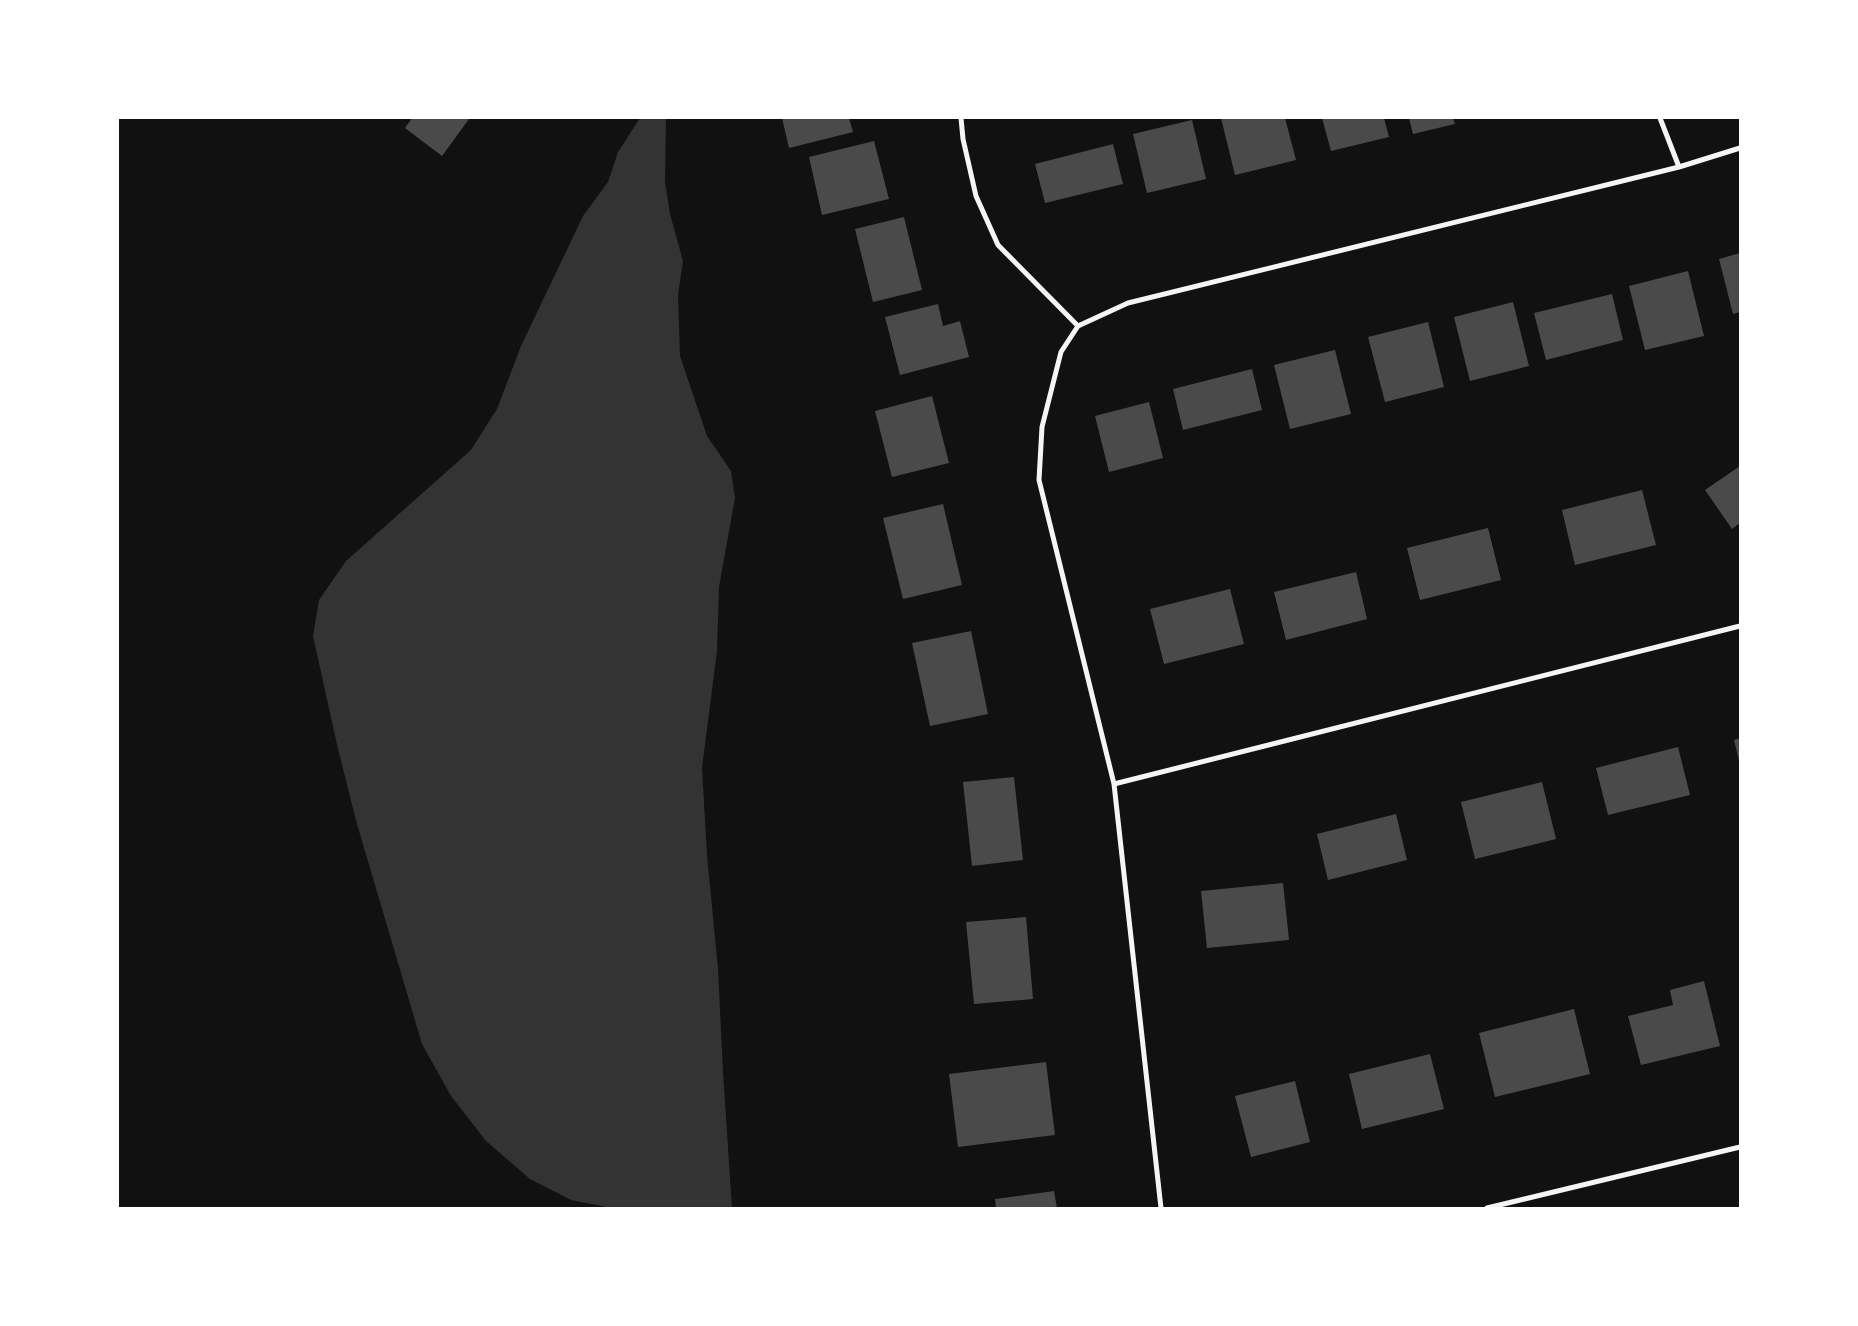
<svg xmlns="http://www.w3.org/2000/svg" width="1858" height="1326" viewBox="0 0 1858 1326" font-family="Manrope,sans-serif">
<style>
.water{fill:#333}
.building{fill:#4a4a4a}
.lines{fill:none;stroke-linecap:round;stroke-linejoin:round}
.minor{stroke:#f5f5f5;stroke-width:5}
</style>
<rect width="100%" height="100%" fill="#111"/>
<path class="water" d="M640,118H666L665,182L670,214L683,261L678,295L680,356L707,436L731,471L735,498L719,587L717,651L702,768L707,855L718,969L723,1072L732,1208H612L571,1200L530,1179L486,1141L451,1096L422,1044L357,824L338,749L313,636L319,600L346,561L471,450L497,409L521,346L583,216L608,182L618,152Z"/>
<path class="building" d="M412,118H467L469,119L442,156L405,128Z
M782,118H849L853,132L789,148Z
M1221,118H1285L1296,160L1235,175Z
M1322,118H1384L1389,137L1331,151Z
M1409,118H1453L1455,124L1413,134Z
M1192,120L1206,179L1147,193L1133,134Z
M874,141L889,199L822,215L809,157Z
M1113,144L1123,184L1045,203L1035,164Z
M904,217L922,290L873,302L855,229Z
M1740,253V312L1733,314L1719,259Z
M1688,271L1704,336L1645,350L1629,286Z
M1612,294L1623,340L1546,360L1534,313Z
M1513,302L1529,366L1470,381L1454,317Z
M938,304L943,326L960,321L969,357L900,375L885,317Z
M1428,322L1444,387L1385,402L1368,337Z
M1335,350L1351,414L1290,429L1274,365Z
M1252,369L1262,410L1183,430L1173,389Z
M932,396L949,463L892,477L875,411Z
M1149,402L1163,458L1109,472L1095,416Z
M1740,466V523L1732,529L1705,490Z
M1642,490L1656,545L1575,565L1562,510Z
M943,504L962,585L903,599L883,518Z
M1488,528L1501,580L1420,600L1407,548Z
M1356,572L1367,619L1286,640L1274,592Z
M1230,589L1244,644L1164,664L1150,609Z
M971,631L988,714L930,726L912,643Z
M1740,738V765L1734,740Z
M1678,747L1690,795L1608,815L1596,768Z
M1014,777L1023,860L972,866L963,782Z
M1542,782L1556,839L1475,859L1461,802Z
M1396,814L1407,860L1328,880L1317,834Z
M1283,883L1289,940L1207,948L1201,891Z
M1026,917L1033,999L974,1004L966,922Z
M1704,981L1720,1046L1641,1065L1628,1016L1673,1005L1670,990Z
M1574,1009L1590,1074L1495,1097L1479,1033Z
M1430,1054L1444,1109L1362,1129L1349,1074Z
M1046,1062L1055,1135L958,1147L949,1074Z
M1295,1081L1310,1142L1251,1157L1235,1096Z
M1054,1191L1057,1208H996L995,1199Z"/>
<g class="lines">
<path class="minor" d="M961,118L963,139L976,196L998,245L1078,326
M1660,118L1679,167
M1078,326L1061,352L1042,427L1039,480L1114,784L1161,1208
M1078,326L1128,303L1679,167L1740,148
M1114,784L1740,626
M1487,1208L1740,1147"/>
</g>
<rect width="1858" height="1326" fill="none" stroke="#ffffff" stroke-width="238"/>
</svg>
